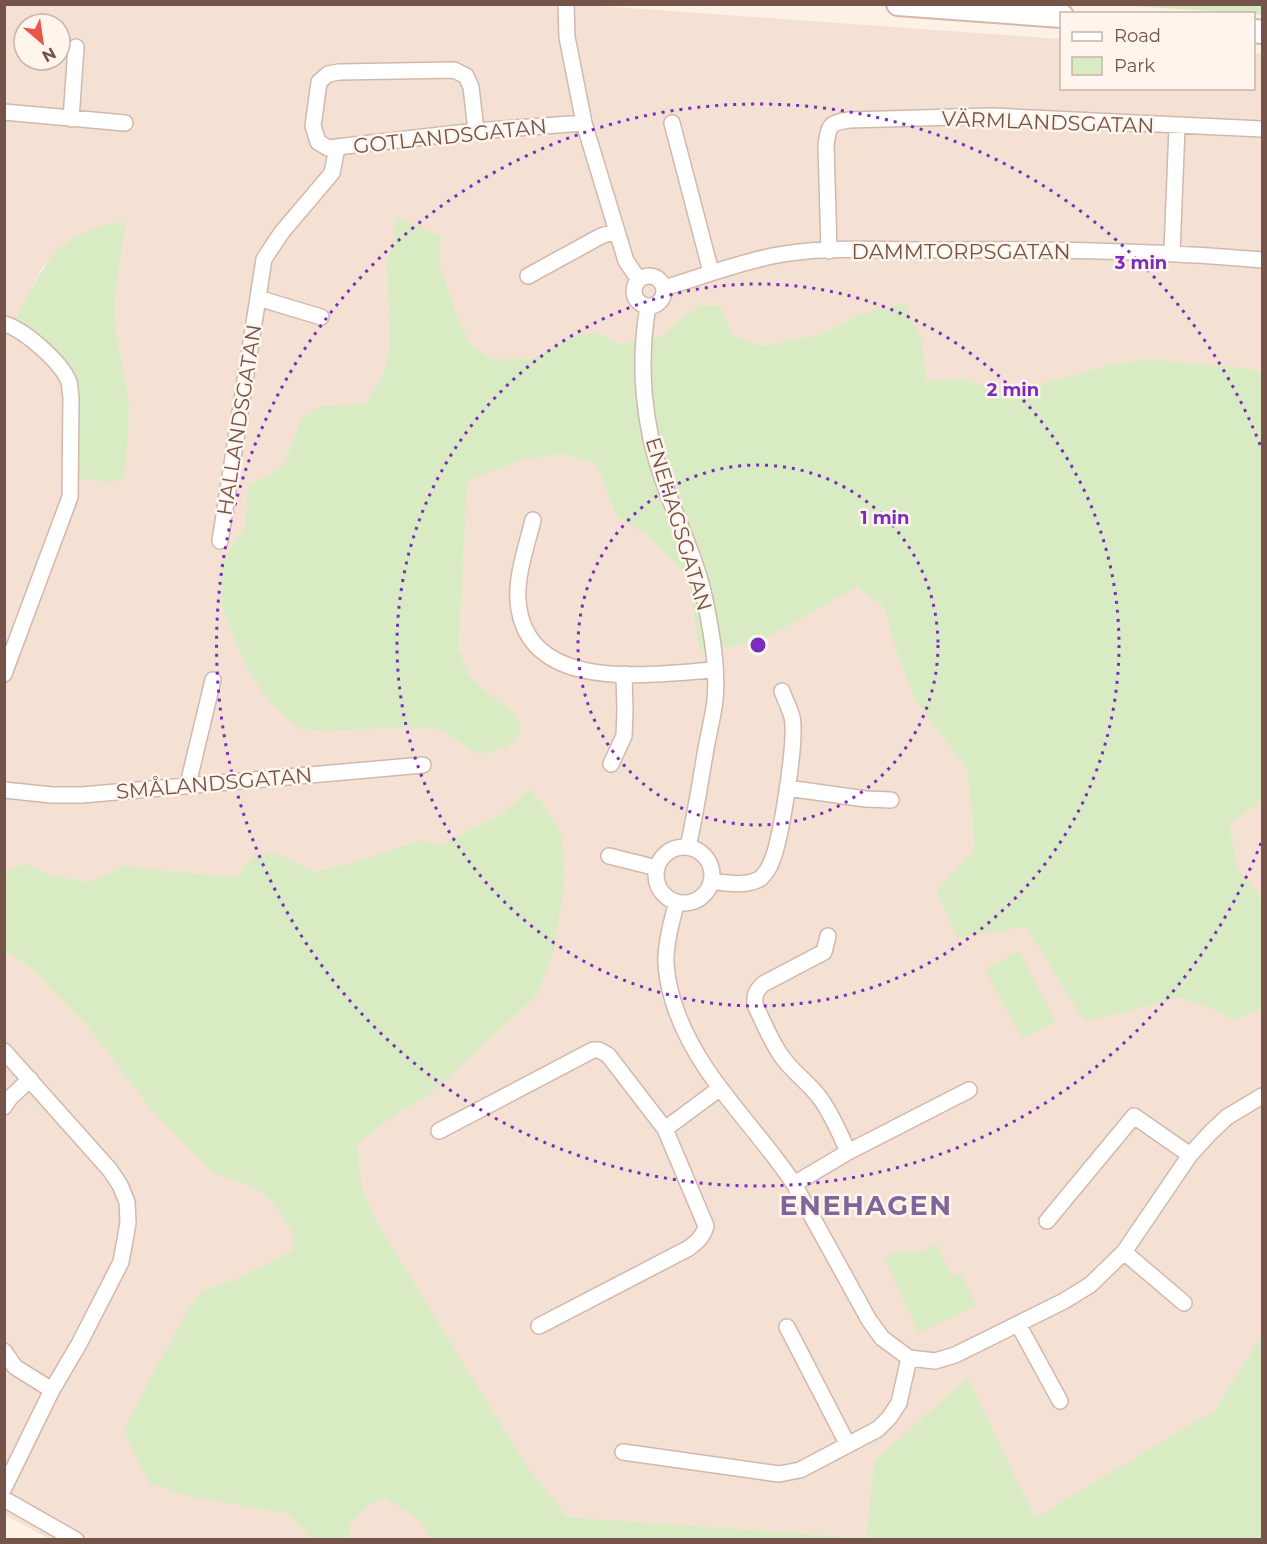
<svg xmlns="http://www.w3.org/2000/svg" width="1267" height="1544" viewBox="0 0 1267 1544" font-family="Montserrat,sans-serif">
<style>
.residential{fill:#f4e1d3;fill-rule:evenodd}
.green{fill:#d9ebc3}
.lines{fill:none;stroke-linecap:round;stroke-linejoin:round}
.street-casing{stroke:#d1b8ad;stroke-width:18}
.secondary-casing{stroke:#d4b7ab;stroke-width:26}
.street{stroke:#fff;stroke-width:15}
.secondary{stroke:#fff;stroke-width:22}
.ring{fill:none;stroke:#7b2cbf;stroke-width:3;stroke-dasharray:3 6}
.labels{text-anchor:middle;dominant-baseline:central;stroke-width:5;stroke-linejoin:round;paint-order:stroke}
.street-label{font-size:21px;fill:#765349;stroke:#fff5ec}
.district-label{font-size:27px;font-weight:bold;letter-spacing:1.5px;fill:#80659a;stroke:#fff5ec}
.centre{fill:#7b2cbf;stroke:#fff5ec;stroke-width:3}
.ring-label{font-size:18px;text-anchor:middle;font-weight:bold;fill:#7b2cbf;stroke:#fff5ec;stroke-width:5;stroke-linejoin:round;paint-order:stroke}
</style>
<rect width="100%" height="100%" fill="#fdf0e5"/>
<path class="residential" d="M5,5H588L1061,39L1062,88H1254V53H1262V372L1247,368L1146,359L1110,365L1010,392L960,379L926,380L923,343L861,314L822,334L762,346L732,335L720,306L699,305L660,337L619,344L599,333L575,335L531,359H492L472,346L456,314L440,265L441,237L387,265L390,342L384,372L366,404L322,406L301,419L284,465L270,474L248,485L245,528L221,563L222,607L246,667L299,729L326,731L424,727L443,731L478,755L505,748L516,713L494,698L468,675L459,648L467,480L522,460L561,454L596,463L617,517L647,535L688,576L700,652L762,641L857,587L884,607L895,647L915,701L967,768L975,850L937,890L1026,927L1085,1021L1179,998L1213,1009L1234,1021L1262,1008V1335L1215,1410L1035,1518L968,1379L874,1461L866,1538L567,1517L524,1462L375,1219L362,1188L357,1144L403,1109L428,1096L537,995L561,833L544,806L529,789L503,813L439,845L419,840L356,862L312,872L279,854H255L236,877L157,870L127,865L89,882L49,875L27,863L5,882ZM24,24H60V60H24ZM126,222L115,296L116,332L129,402L128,432L38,336L16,319L43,266Z
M1262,800V899L1238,868L1229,825Z
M4,951L29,966L88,1027L152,1110L213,1173L254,1187L274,1203L293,1234V1251L238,1278L202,1291L196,1498L286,1513L307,1533L309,1539H50L5,1515Z
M384,1498L420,1521L432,1539L349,1540L350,1525L369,1505Z"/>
<path class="green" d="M1117,5H1262V15L1254,14Z
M397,217L441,237L440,265L456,314L472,346L492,359H531L575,335L599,333L619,344L660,337L699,305L720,306L732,335L762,346L822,334L861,314L904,303L923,343L926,380L960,379L1010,392L1110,365L1146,359L1247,368L1262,372V800L1229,825L1238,868L1262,899V1008L1234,1021L1213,1009L1179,998L1085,1022L1026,927L957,938L937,890L975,850L967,768L915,701L895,647L884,607L857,587L762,641L700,652L688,576L647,535L617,517L596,463L561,454L522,460L467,481L459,648L468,675L494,698L516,713L521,732L505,748L478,755L443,731L424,727L326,731L299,729L269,701L246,667L222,607L221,562L245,528L248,485L270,474L284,465L301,419L321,406L366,404L384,372L390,342L387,265Z
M126,222L115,296L116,332L129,402L128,432L124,479L113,482L77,478L76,388L16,319C45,263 58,229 126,222Z
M529,789L544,806L561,833L565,879L554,949L537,995L428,1096L403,1109L357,1144L362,1188L375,1219L524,1462L567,1517L866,1538L874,1461L968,1378L1035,1518L1215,1410L1262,1335V1539L432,1540L420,1521L384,1498L369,1505L350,1525L349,1539H309L307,1533L286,1513L196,1498L149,1483L124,1429L186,1313L202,1291L238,1278L293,1251V1234L274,1203L254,1187L213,1173L152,1110L88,1027L29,966L5,951L4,882L7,871L27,863L49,875L89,882L127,865L157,870L236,877L255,854H279L313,872L356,862L420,840L439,845L503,813Z
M1019,951L1056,1021L1022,1039L985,969Z
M936,1244L952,1277L960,1273L976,1306L919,1333L884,1258L899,1251L921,1252Z"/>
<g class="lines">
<defs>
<path id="street" d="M566,4L567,37L584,123L626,261L639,280
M4,112L125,123
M71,119L76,47
M672,123L711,272
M476,131L471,87L466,76L454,70L339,72L328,74L319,82L313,126L318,142L328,148L476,131L584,123
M829,251L826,145C829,125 829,123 849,120L992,116L1262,129
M1172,252L1177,127
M528,276L601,236L616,231
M634 291a15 15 0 1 1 30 0a15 15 0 1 1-30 0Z
M664,288C700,277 735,264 772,256C821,246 873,250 922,250C1036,249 1149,250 1262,260
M258,298L321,317
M648,306C638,364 643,425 663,480C677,521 698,562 706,605C712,635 718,669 715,700C713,718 708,736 705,754C700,785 695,816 688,847
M4,324C24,329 62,363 69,382C70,386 70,392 71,397L70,497L4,674
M533,520C527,545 516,575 518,601C526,695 650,674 715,670
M220,541L264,259L282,232L332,173L337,148
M611,764L624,736L625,711L624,674
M188,784L213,680
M787,788L866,799L891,800
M4,790L52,795H82L423,765
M656 875a28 28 0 1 1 56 0a28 28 0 1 1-56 0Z
M609,856L657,868
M711,881C726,883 748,887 761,878C765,874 769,868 771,863C781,841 797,740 792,717C790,709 785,700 782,691
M677,902C672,919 667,938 666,956C665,971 669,987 673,1001C696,1075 753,1122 794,1184L869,1320L882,1338L909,1358L935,1361L955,1355L1064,1301L1090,1285L1124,1252L1190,1155L1210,1133L1227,1117L1262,1096
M828,936L824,952L763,984C756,991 754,995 755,1005C763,1021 770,1039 780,1054C791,1071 808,1082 820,1098C832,1115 840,1133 848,1152
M4,1051L110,1170L120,1185L127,1202L128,1223L121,1262L79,1344L52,1390L4,1488
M4,1107L10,1098L30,1079
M665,1129L719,1089
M439,1131L593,1050H599L608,1055L665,1129L706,1226C703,1237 698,1241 689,1248L539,1326
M794,1184L848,1152L969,1090
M1047,1221L1134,1116L1190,1155
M1124,1252L1184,1303
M1018,1324L1060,1401
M787,1327L848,1445
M4,1351L15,1367L52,1390
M623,1452L779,1474L800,1470L878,1429L889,1418L899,1403L909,1358
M4,1499L76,1540"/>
<path id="secondary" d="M898,4L1062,16
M1254,31L1262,32"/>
</defs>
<use href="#street" class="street-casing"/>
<use href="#secondary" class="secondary-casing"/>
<use href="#street" class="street"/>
<use href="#secondary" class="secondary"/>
</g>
<g class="ring">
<circle cx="758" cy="645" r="180"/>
<circle cx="758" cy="645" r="361"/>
<path d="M1261 843A541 541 0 1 1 1261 447"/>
</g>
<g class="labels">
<g class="street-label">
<text transform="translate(1048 122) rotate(2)">VÄRMLANDSGATAN</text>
<text transform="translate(450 136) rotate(-6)">GOTLANDSGATAN</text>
<text x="961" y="251">DAMMTORPSGATAN</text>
<text transform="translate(239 420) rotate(-81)">HALLANDSGATAN</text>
<text transform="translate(679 524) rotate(73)">ENEHAGSGATAN</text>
<text transform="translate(214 783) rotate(-5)">SMÅLANDSGATAN</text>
</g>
<g class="district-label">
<text x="866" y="1205">ENEHAGEN</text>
</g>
</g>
<circle cx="758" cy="645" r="9" class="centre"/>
<g class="ring-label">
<text x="1141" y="269">3 min</text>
<text x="1013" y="396">2 min</text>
<text x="885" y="524">1 min</text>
</g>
<rect width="1267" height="1544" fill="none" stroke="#765349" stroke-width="12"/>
<rect x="1060" y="12" width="195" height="78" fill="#fff5ec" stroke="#c8b4ab" stroke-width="1.5"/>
<rect x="1072" y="32" width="30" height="9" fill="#ffffff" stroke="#c8b4ab" stroke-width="1.5"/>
<text x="1114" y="42" font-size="18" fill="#765349">Road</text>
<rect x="1072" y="57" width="30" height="18" fill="#d9ebc3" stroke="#c8b4ab" stroke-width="1.5"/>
<text x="1114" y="72" font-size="18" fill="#765349">Park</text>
<g transform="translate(42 42) rotate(151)"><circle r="28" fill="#fff5ec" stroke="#c8b4ab" stroke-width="1.5"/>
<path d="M0-4.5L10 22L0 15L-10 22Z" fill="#e95548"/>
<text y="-9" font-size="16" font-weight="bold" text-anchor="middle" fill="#765349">N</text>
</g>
</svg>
